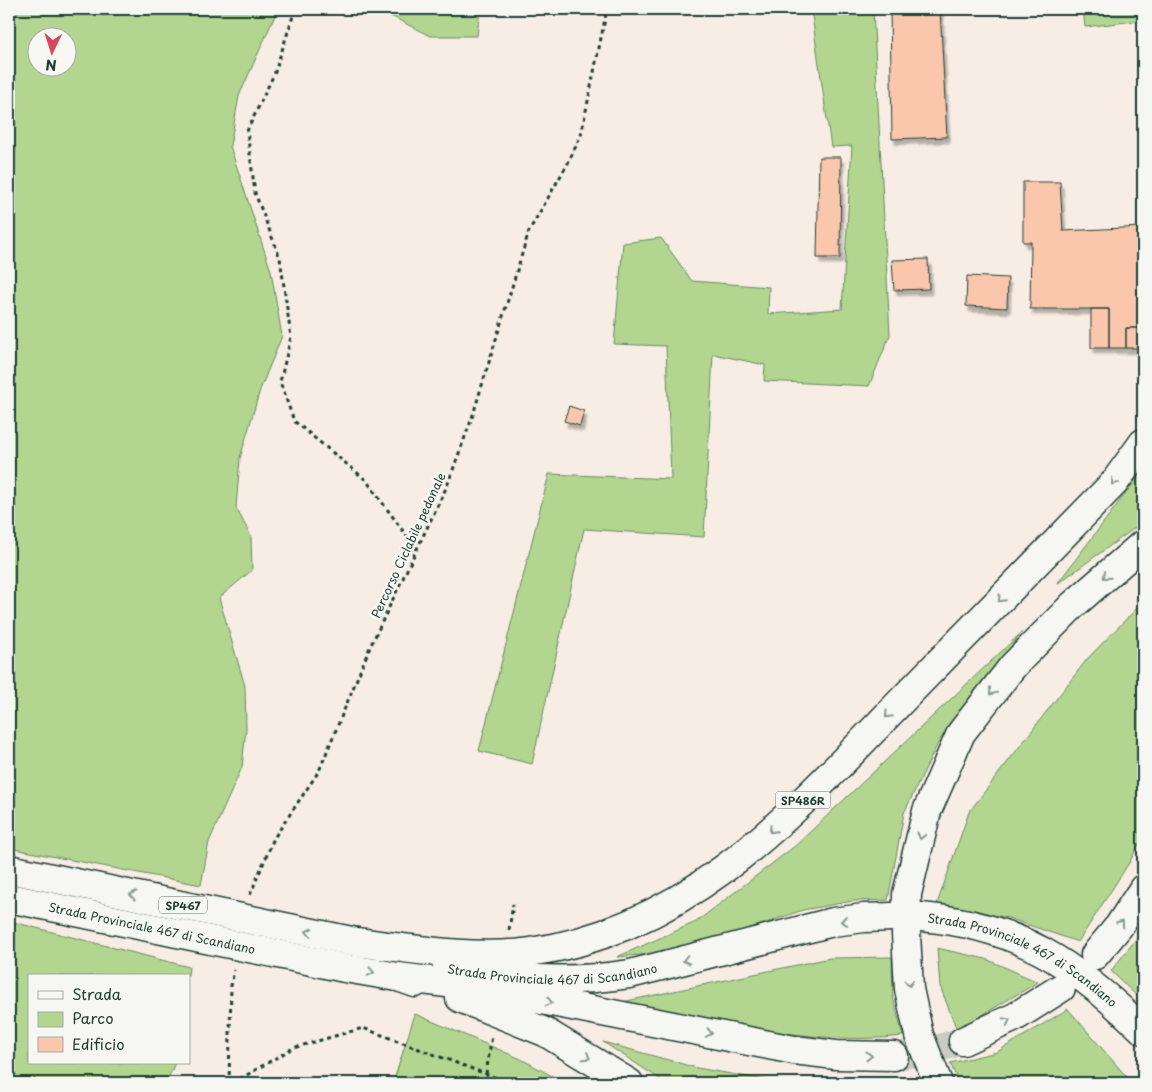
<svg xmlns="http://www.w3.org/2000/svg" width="1152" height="1092" viewBox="0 0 1152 1092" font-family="'Playpen Sans',sans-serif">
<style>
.green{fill:#b2d590;stroke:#688962;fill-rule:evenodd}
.building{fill:#fbc7ac;stroke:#1f3d34;filter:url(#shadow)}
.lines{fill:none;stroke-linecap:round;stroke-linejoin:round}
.major-tunnel{stroke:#cccac1;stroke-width:28;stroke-dasharray:28 14;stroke-linecap:butt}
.major-casing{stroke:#1f3d34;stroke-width:31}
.path{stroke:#1f3d34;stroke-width:3;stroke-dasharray:4 4;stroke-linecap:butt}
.major{stroke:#f6f6f2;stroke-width:28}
.major-bridge-casing{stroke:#1f3d34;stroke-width:31;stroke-linecap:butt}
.major-bridge{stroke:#f6f6f2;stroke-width:28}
.oneway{stroke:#8a9a93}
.labels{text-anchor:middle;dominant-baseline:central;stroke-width:5;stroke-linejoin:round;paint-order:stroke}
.shield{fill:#f6f6f2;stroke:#60746d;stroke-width:1}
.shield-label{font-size:11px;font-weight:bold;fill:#1f3d34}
.street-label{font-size:12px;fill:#1f3d34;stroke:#f6f6f2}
</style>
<defs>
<filter id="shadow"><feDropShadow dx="3" dy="5.5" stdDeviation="1" flood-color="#0004"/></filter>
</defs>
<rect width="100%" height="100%" fill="#f7ede4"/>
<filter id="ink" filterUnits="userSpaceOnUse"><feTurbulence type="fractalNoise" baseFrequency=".02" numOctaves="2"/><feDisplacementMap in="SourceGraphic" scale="10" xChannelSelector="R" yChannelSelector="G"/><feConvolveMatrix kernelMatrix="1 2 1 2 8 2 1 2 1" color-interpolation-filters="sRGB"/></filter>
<g filter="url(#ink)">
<path class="green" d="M9,9H278L239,96L230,146L271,271L282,336L260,390L240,458L236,508L251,536L252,570L219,598L245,686L246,729L242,767L209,842L201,885L9,848ZM38,38H68V68H38Z
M389,9H480L477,36H430L389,15Z
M811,9H873L890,335L869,386L764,381L765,365L713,354L704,537L584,529L532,764L479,751L549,474L671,479L666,346L614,344L623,243L661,238L692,281L769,287L768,314L842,309L852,146L831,147Z
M1083,9H1143V20L1085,27Z
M1143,470V522L1057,584L1141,473Z
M1143,602V837L1129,863L1078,942L1008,918L937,904L969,812L1088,658Z
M1022,632L939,741L904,813L888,900L853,901L803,910L743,931L662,953L617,957L696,922L795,846Z
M9,921L189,967L188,976H29V1063H175L166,1083H9Z
M1143,930V1002L1111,971Z
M937,948L986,959L1038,982L957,1030L940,986Z
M892,957L893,997L903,1036C813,1047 710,1019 622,1002L830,958Z
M1068,1009L1132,1083H959L950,1063L997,1052Z
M415,1014L521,1059L565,1083H393Z
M603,1042L697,1068L782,1083H666Z"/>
<path class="building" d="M890,9H940L947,137L892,139Z
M819,157H841L840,258H817Z
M1023,182H1060L1063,231L1143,227V328H1126V348H1109V309H1030L1031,242H1023Z
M928,259L929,289L894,290L892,260Z
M967,276L1008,278L1007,308L966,306Z
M1091,309H1109V348H1091Z
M1126,328H1143V348H1126Z
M569,406L584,411L580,426L564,421Z"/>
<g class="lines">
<path class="major-tunnel" d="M894,1056L929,1051L963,1041"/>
<defs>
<g id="major">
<path id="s1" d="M921,917C1018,925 1075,964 1143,1030"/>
<path d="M356,942C414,949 472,960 530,952C696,929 800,805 910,692C978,622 1046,552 1114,483L1143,443"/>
<path d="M1095,955L1119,926L1143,889"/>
<path d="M345,968L398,977L415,983"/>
<path id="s2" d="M447,968C511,979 565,984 630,974L833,922L864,918L892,917"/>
<path d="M398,977L471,986L794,1050L836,1055L894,1056"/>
<path d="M460,998L545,1032L629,1083"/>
<path d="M963,1041L1015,1017L1061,988"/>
<path d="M938,1083L919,1035L909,989L906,934L907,894L927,811L961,733L1013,666L1073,605L1143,544"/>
</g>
</defs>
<use href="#major" class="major-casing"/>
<path class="path" d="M293,9L294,13L275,72L247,131L255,193L280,258L291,337L280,382L294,421L366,480L416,549
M250,895L274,838L319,771L370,647L447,486L472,418L529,231L568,163L581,135L607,9
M509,930L513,904
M486,1074L492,1035
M229,1083L231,986L234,970
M233,1083L293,1048L363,1028L510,1083"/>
<use href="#major" class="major"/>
<defs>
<g id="major-bridge">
<path d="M9,869L356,942"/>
<path id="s3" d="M9,898L345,968"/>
</g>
</defs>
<use href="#major-bridge" class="major-bridge-casing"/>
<use href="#major-bridge" class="major-bridge"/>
</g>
<defs><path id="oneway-chevron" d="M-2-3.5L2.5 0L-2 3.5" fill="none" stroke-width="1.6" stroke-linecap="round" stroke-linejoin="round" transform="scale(1.25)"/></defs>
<g class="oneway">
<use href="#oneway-chevron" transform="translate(1114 482) rotate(130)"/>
<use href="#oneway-chevron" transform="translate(1106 576) rotate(139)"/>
<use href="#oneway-chevron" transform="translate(1001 599) rotate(134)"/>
<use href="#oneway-chevron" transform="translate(992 692) rotate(127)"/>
<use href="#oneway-chevron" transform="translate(888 715) rotate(134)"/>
<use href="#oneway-chevron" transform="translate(772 830) rotate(135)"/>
<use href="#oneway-chevron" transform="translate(921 836) rotate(104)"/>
<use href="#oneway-chevron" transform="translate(133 895) rotate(-168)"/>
<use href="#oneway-chevron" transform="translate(844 921) rotate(171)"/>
<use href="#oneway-chevron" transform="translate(1121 923) rotate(-55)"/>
<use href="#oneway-chevron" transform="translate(309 932) rotate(-168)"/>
<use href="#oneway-chevron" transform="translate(686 960) rotate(166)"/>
<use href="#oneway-chevron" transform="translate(371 972) rotate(11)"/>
<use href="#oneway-chevron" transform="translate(909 983) rotate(86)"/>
<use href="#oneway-chevron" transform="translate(549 1002) rotate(11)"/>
<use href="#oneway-chevron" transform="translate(1007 1021) rotate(-27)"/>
<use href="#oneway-chevron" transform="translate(709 1033) rotate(11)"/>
<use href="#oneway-chevron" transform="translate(869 1056)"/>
<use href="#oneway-chevron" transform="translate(587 1057) rotate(31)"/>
</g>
</g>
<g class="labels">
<g class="shield">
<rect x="775.5" y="791.5" width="55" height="17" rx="4"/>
<rect x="159" y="896.5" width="48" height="17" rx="4"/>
</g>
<g class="shield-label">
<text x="803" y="800">SP486R</text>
<text x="183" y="905">SP467</text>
</g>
<g class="street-label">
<text transform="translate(408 545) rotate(-65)">Percorso Ciclabile pedonale</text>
<text stroke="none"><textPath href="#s3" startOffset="146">Strada Provinciale 467 di Scandiano</textPath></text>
<text stroke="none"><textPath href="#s1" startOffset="112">Strada Provinciale 467 di Scandiano</textPath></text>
<text stroke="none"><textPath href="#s2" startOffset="106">Strada Provinciale 467 di Scandiano</textPath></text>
</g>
</g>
<rect width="1152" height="1092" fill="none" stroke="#f6f6f2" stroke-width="30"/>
<rect x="15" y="15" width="1122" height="1062" fill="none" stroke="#1f3d34" stroke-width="2" filter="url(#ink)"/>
<rect x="28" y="974" width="162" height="90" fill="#f6f6f2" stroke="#a0aca6"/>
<rect x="38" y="991" width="25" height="8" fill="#f6f6f2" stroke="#a0aca6"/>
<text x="72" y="1000" font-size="15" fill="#1f3d34">Strada</text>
<rect x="38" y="1012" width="25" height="15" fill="#b2d590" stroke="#a0aca6"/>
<text x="72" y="1024" font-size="15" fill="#1f3d34">Parco</text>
<rect x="38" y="1037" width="25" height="15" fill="#fbc7ac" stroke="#a0aca6"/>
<text x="72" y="1050" font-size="15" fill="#1f3d34">Edificio</text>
<g transform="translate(52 52) rotate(184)"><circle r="24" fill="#f6f6f2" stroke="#a0aca6"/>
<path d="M0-4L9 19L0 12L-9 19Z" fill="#d1495b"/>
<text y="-8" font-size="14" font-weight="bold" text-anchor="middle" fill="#1f3d34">N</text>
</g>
</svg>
